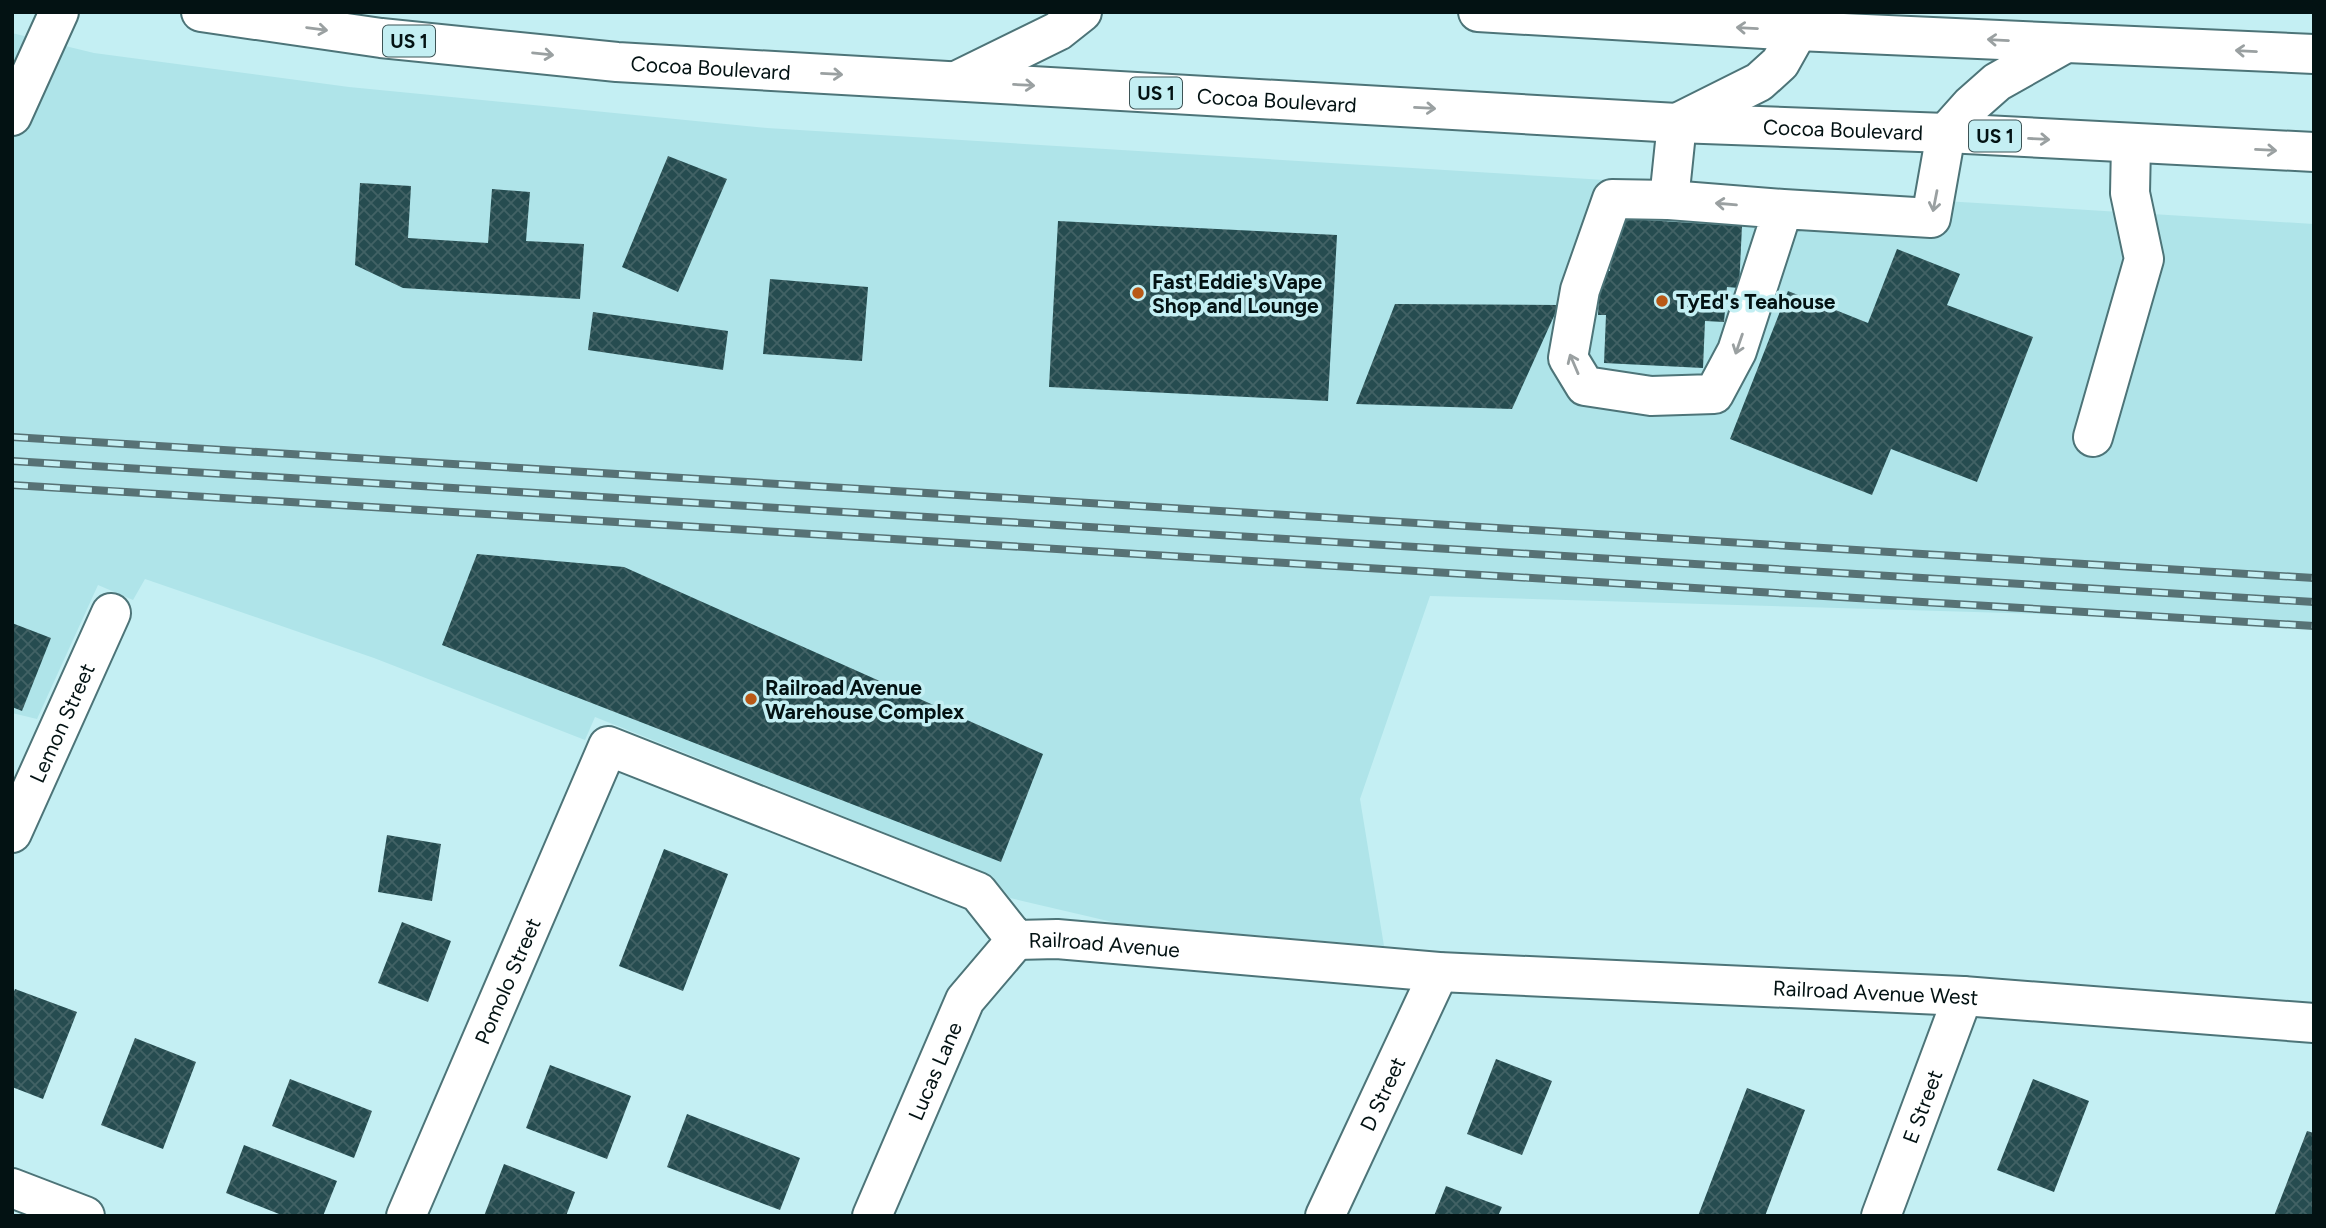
<svg xmlns="http://www.w3.org/2000/svg" width="2326" height="1228" viewBox="0 0 2326 1228" font-family="Figtree,sans-serif">
<style>
.built{fill:#afe4e9}
.building{fill:url(#building-cross-hatch)}
.lines{fill:none;stroke-linecap:round;stroke-linejoin:round}
.minor-casing{stroke:#4d7478;stroke-width:42}
.major-casing{stroke:#4d7478;stroke-width:42}
.minor{stroke:#fff;stroke-width:38}
.major{stroke:#fff;stroke-width:38}
.rail-casing{stroke:#577275;stroke-width:8}
.rail{stroke:#c4eff3;stroke-width:5;stroke-dasharray:16;stroke-linecap:butt}
.oneway{stroke:#9aa0a1}
.poi-dot{fill:#b95917;stroke:#c4eff3;stroke-width:2.5}
.labels{text-anchor:middle;dominant-baseline:central;stroke-width:7;stroke-linejoin:round;paint-order:stroke}
.shield{fill:#c4eff3;stroke:#3d5456;stroke-width:2}
.shield-label{font-size:19px;font-weight:bold;fill:#031213}
.street-label{font-size:21px;fill:#031213;stroke:#c4eff3}
.poi-label{font-size:21px;font-weight:bold;fill:#031213;stroke:#c4eff3;text-anchor:start}
</style>
<defs>
<pattern id="building-cross-hatch" width="8" height="8" patternUnits="userSpaceOnUse" patternTransform="scale(1.75)"><rect width="8" height="8" fill="#264c50"/><path d="M0 0l8 8M0 8l8-8" fill="none" stroke="#426265"/></pattern>
</defs>
<rect width="100%" height="100%" fill="#c4eff3"/>
<path class="built" d="M12,33L94,53L349,87L767,128L2314,224V622L1430,596L1360,799L1384,946L1121,924L1010,898L996,881L986,873L595,717L585,740L374,658L145,579L133,600L98,585L37,719L12,713Z"/>
<path class="building" d="M668,156L727,179L678,292L622,267Z
M360,183L411,186L408,238L488,243L492,189L530,192L526,241L584,244L580,299L403,288L355,265Z
M1613,218L1742,226L1739,288L1727,287L1724,322L1705,321L1703,368L1604,363L1606,315H1598L1600,270L1610,271Z
M1058,221L1337,235L1328,401L1049,387Z
M1897,249L1960,274L1947,305L2033,337L1977,482L1891,449L1872,495L1730,439L1788,291L1868,323Z
M770,279L868,287L862,361L763,354Z
M1395,304L1559,305L1512,409L1356,404Z
M593,312L728,331L723,370L588,350Z
M477,554L624,567L1043,754L1001,862L442,645Z
M12,623L51,638L22,711L12,707Z
M387,835L441,844L432,901L378,892Z
M664,849L728,874L683,991L619,966Z
M402,922L451,941L428,1002L378,983Z
M15,989L77,1012L43,1099L12,1087V997Z
M135,1038L196,1062L163,1149L101,1125Z
M1496,1059L1552,1081L1522,1155L1467,1134Z
M550,1065L631,1096L607,1159L526,1128Z
M290,1079L372,1111L354,1158L272,1126Z
M2033,1079L2089,1101L2054,1192L1997,1170Z
M1747,1088L1805,1110L1765,1216H1698Z
M687,1114L800,1158L780,1210L667,1167Z
M2307,1131L2314,1133V1216H2274Z
M244,1145L337,1181L323,1216H284L226,1193Z
M504,1164L575,1192L566,1216H484Z
M1446,1186L1502,1207L1498,1216H1434Z"/>
<g class="lines">
<defs>
<g id="minor">
<path d="M12,116L59,12"/>
<path d="M1669,200L1677,123"/>
<path d="M1783,209L1737,351L1714,394L1651,396L1585,386L1568,358L1580,290L1612,199L1669,200L1783,209L1931,218L1946,133"/>
<path d="M2093,437L2144,259L2130,193L2131,144"/>
<path id="s1" d="M12,833L111,613"/>
<path d="M12,1188L85,1216"/>
<path id="s2" d="M406,1216L608,746L978,892L1016,940L1057,939L1439,972L1963,996L2314,1023"/>
<path id="s3" d="M872,1216L965,1000L1016,940"/>
<path id="s4" d="M1325,1216L1439,972"/>
<path id="s5" d="M1881,1216L1963,996"/>
</g>
<g id="major">
<path id="s6" d="M201,12L381,38L617,62L1677,123L1946,133L2314,152"/>
<path d="M1478,12L1798,31L2314,54"/>
<path d="M958,80L1058,31L1082,12"/>
<path d="M1679,122L1759,82L1780,63L1798,31"/>
<path d="M1946,133L1971,105L1997,82L2066,43"/>
</g>
</defs>
<use href="#minor" class="minor-casing"/>
<use href="#major" class="major-casing"/>
<use href="#minor" class="minor"/>
<use href="#major" class="major"/>
<defs>
<path id="rail" d="M12,437L2314,578
M12,461L2314,602
M12,485L2314,626"/>
</defs>
<use href="#rail" class="rail-casing"/>
<use href="#rail" class="rail"/>
</g>
<defs><path id="oneway-shaft" d="M-6 0H5M1.5-3L5.5 0L1.5 3" fill="none" stroke-width="1.6" stroke-linecap="round" stroke-linejoin="round" transform="scale(1.75)"/></defs>
<g class="oneway">
<use href="#oneway-shaft" transform="translate(1747 28) rotate(-177)"/>
<use href="#oneway-shaft" transform="translate(317 29) rotate(8)"/>
<use href="#oneway-shaft" transform="translate(1998 40) rotate(-177)"/>
<use href="#oneway-shaft" transform="translate(2246 51) rotate(-177)"/>
<use href="#oneway-shaft" transform="translate(543 54) rotate(6)"/>
<use href="#oneway-shaft" transform="translate(832 74) rotate(3)"/>
<use href="#oneway-shaft" transform="translate(1024 85) rotate(3)"/>
<use href="#oneway-shaft" transform="translate(1425 108) rotate(3)"/>
<use href="#oneway-shaft" transform="translate(2039 139) rotate(3)"/>
<use href="#oneway-shaft" transform="translate(2266 150) rotate(3)"/>
<use href="#oneway-shaft" transform="translate(1935 201) rotate(101)"/>
<use href="#oneway-shaft" transform="translate(1726 204) rotate(-175)"/>
<use href="#oneway-shaft" transform="translate(1739 344) rotate(109)"/>
<use href="#oneway-shaft" transform="translate(1574 364) rotate(-113)"/>
</g>
<g class="poi-dot">
<circle cx="1138" cy="293" r="7"/>
<circle cx="1662" cy="301" r="7"/>
<circle cx="751" cy="699" r="7"/>
</g>
<g class="labels">
<g class="shield">
<rect x="383" y="25.5" width="52" height="31" rx="5"/>
<rect x="1130" y="77.5" width="52" height="31" rx="5"/>
<rect x="1969" y="120.5" width="52" height="31" rx="5"/>
</g>
<g class="shield-label">
<text x="409" y="41">US 1</text>
<text x="1156" y="93">US 1</text>
<text x="1995" y="136">US 1</text>
</g>
<g class="street-label">
<text stroke="none"><textPath href="#s6" startOffset="513">Cocoa Boulevard</textPath></text>
<text stroke="none"><textPath href="#s6" startOffset="1080">Cocoa Boulevard</textPath></text>
<text stroke="none"><textPath href="#s6" startOffset="1647">Cocoa Boulevard</textPath></text>
<text stroke="none"><textPath href="#s1" startOffset="121">Lemon Street</textPath></text>
<text stroke="none"><textPath href="#s2" startOffset="1059">Railroad Avenue</textPath></text>
<text stroke="none"><textPath href="#s2" startOffset="256">Pomolo Street</textPath></text>
<text stroke="none"><textPath href="#s2" startOffset="1832">Railroad Avenue West</textPath></text>
<text stroke="none"><textPath href="#s3" startOffset="158">Lucas Lane</textPath></text>
<text stroke="none"><textPath href="#s4" startOffset="135">D Street</textPath></text>
<text stroke="none"><textPath href="#s5" startOffset="117">E Street</textPath></text>
</g>
<g class="poi-label">
<text x="1152" y="281">Fast Eddie's Vape<tspan x="1152" dy="24">Shop and Lounge</tspan></text>
<text x="1676" y="301">TyEd's Teahouse</text>
<text x="765" y="687">Railroad Avenue<tspan x="765" dy="24">Warehouse Complex</tspan></text>
</g>
</g>
<rect width="2326" height="1228" fill="none" stroke="#031213" stroke-width="28"/>
</svg>
